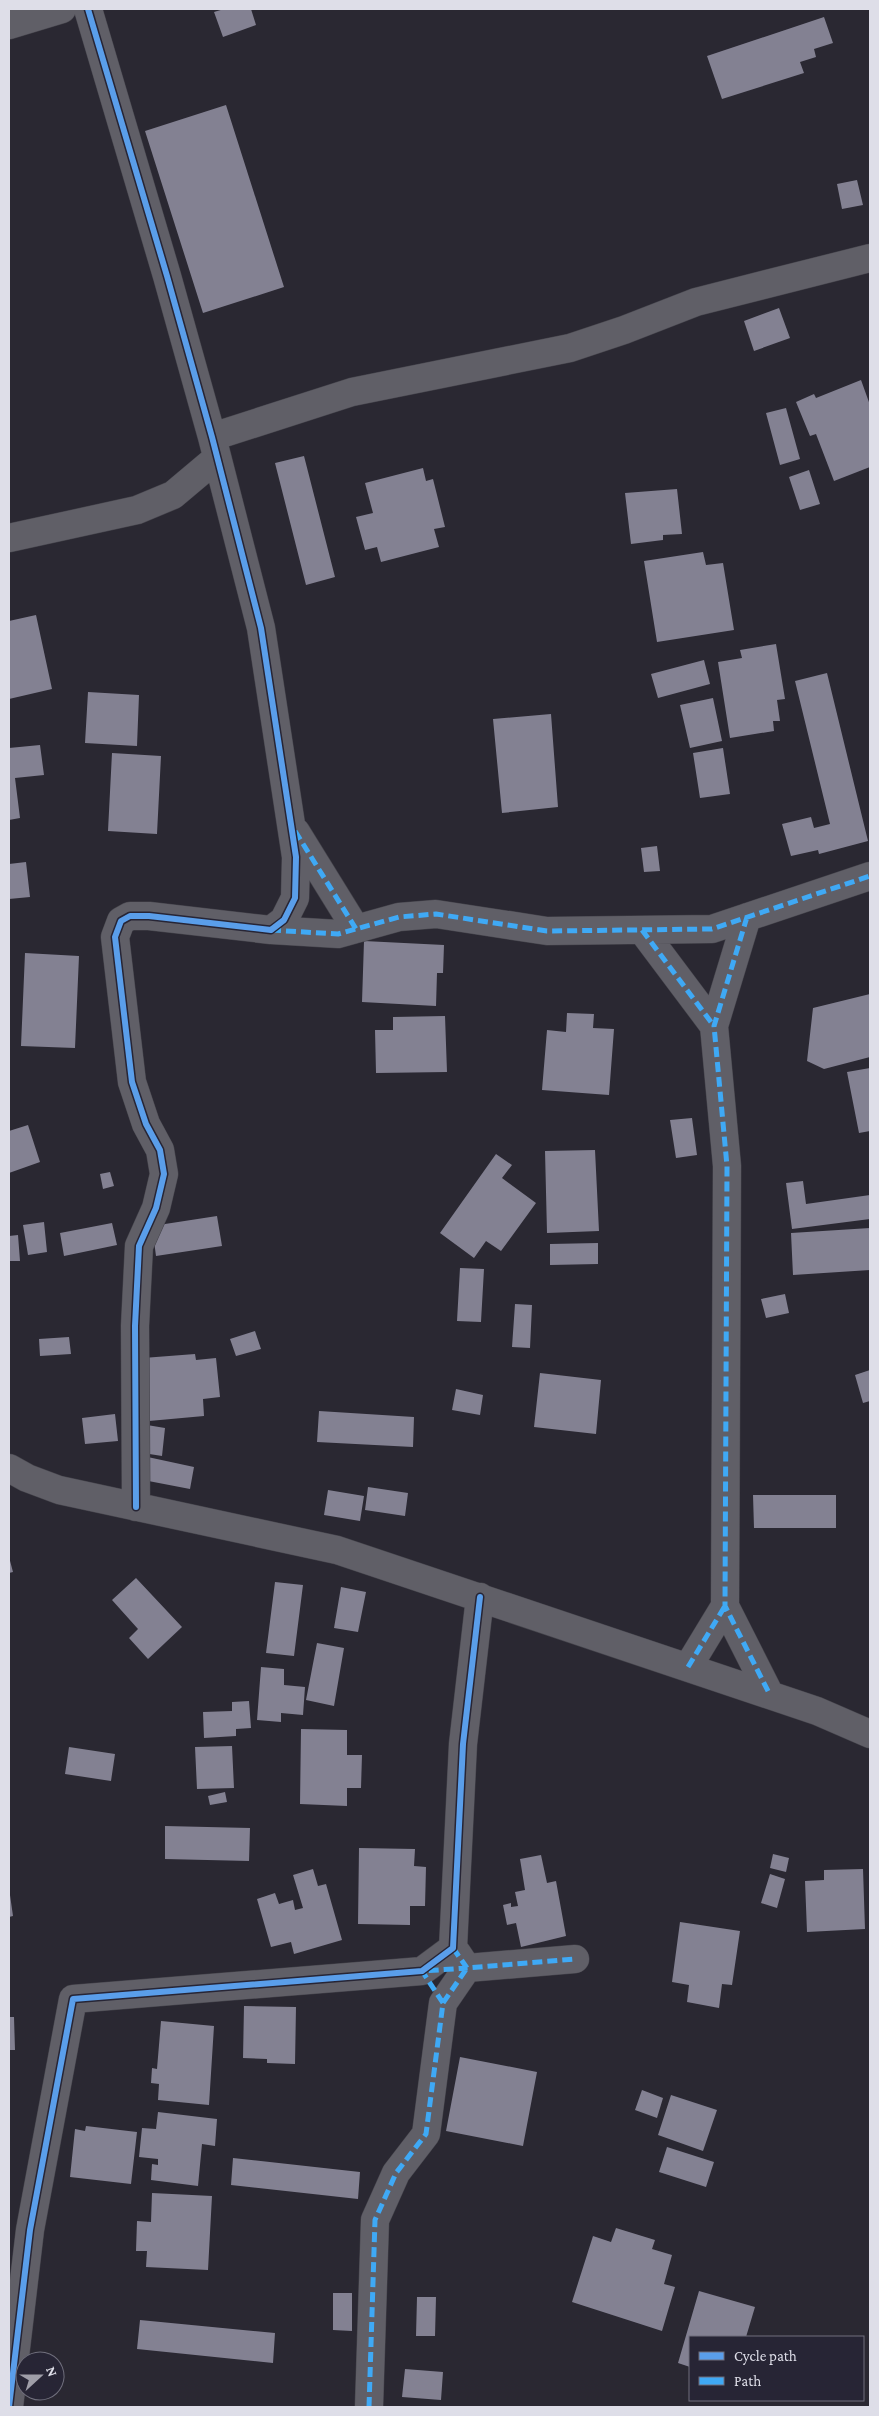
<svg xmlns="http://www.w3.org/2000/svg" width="879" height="2416" viewBox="0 0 879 2416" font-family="'Crimson Pro',serif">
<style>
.building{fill:#838192}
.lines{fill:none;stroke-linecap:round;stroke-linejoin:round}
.minor-casing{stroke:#44434b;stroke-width:29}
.minor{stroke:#605f67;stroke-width:28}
.quiet{stroke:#3fa9f5;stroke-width:5;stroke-dasharray:10 5;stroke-linecap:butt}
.cycleway-casing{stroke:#272535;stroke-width:9}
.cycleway{stroke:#5a9eea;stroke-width:6}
</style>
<rect width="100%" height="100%" fill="#2a2832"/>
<path class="building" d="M224,9H251L256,25L223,37L214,12Z
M824,17L833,43L814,49L816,57L800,62L804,73L722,99L707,56Z
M226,105L284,287L203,313L145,131Z
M857,180L863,205L842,209L837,184Z
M779,308L790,338L754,351L744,321Z
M861,380L870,405V467L834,481L816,434L810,436L796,402L814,394L816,398Z
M786,408L800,459L780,465L766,413Z
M304,456L335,577L306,585L275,463Z
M423,468L426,481L433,479L445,527L434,529L439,547L381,562L377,547L365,550L356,517L373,513L365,483Z
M809,470L820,504L800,510L789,477Z
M677,489L682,534L663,535V540L631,544L625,493Z
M703,552L706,565L723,563L734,630L657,642L644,561Z
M36,615L52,689L9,699V621Z
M776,644L785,699L777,700L780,721H773L774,731L730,738L718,662L742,658L740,650Z
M704,660L710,684L658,698L651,674Z
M827,673L868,841L819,854L818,850L791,856L782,824L811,817L814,828L830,824L795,681Z
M88,692L139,695L137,746L85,743Z
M713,698L722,741L690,748L680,705Z
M551,714L558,807L502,813L493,719Z
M40,745L44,775L15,778L20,818L9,820V748Z
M723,748L730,794L700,798L693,753Z
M112,753L161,756L157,834L108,831Z
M657,846L660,871L644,872L641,848Z
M26,862L30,897L9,899V864Z
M364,941L444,945L443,973H437L436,1006L362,1002Z
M25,953L79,956L75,1048L21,1046Z
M870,994V1057L824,1069L807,1061L813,1008Z
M567,1013L594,1014L593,1028L614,1029L609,1095L542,1090L547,1030L566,1032Z
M445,1016L447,1072L376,1073L375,1030H393V1017Z
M870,1068V1131L859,1133L847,1072Z
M692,1118L697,1155L676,1158L670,1120Z
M28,1125L40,1162L9,1173V1131Z
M595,1150L599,1231L547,1233L545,1151Z
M496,1154L512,1165L502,1178L536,1203L501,1251L486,1241L474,1258L440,1233Z
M110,1172L114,1186L103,1189L100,1174Z
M803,1181L806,1204L870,1195V1219L792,1229L786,1183Z
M217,1216L222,1246L156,1256L152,1226Z
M44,1222L47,1252L28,1255L23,1225Z
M112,1223L117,1245L64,1256L60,1233Z
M870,1228V1270L793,1275L791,1233Z
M18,1235L20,1261H9V1236Z
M598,1243V1264L550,1265V1244Z
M460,1268L484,1269L481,1322L457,1321Z
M785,1294L789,1313L766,1318L761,1299Z
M515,1304L532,1305L530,1348L512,1347Z
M255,1331L261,1349L236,1356L230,1339Z
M69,1337L71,1354L40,1356L39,1339Z
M195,1354L196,1360L216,1358L220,1397L203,1399L204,1416L149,1421L143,1358Z
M870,1370V1401L863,1403L855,1375Z
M540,1373L601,1380L596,1434L534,1427Z
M456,1389L483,1395L480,1415L452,1410Z
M319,1411L414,1417L413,1447L317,1442Z
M115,1414L118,1441L85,1444L82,1418Z
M147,1425L165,1428L162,1456L143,1453Z
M143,1456L194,1467L190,1489L138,1479Z
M368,1487L408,1493L405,1516L365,1510Z
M328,1490L364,1496L360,1521L324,1515Z
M753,1495H836V1528H754Z
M9,1557L13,1572L9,1573Z
M136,1578L182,1627L148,1659L129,1638L138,1629L112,1600Z
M275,1582L303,1585L294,1656L266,1653Z
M341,1587L366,1592L358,1632L334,1628Z
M317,1643L344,1648L334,1706L306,1700Z
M261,1667L284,1669V1685L305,1687L303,1715L281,1713V1722L257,1720Z
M249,1701L251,1728L236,1729V1736L204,1738L203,1712L232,1711V1702Z
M301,1729L347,1730V1755H362L361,1788H347V1806L300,1804Z
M232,1746L234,1788L197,1789L195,1747Z
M69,1747L115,1754L111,1781L65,1774Z
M225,1792L227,1802L210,1805L208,1796Z
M165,1826L250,1828L249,1861L165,1859Z
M359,1848L415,1849L414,1866L426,1867L425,1906H410V1925L358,1924Z
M773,1854L789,1858L786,1872L770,1868Z
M541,1855L547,1883L556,1881L566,1936L521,1947L516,1923L507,1925L503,1905L511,1903V1907L518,1906L515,1892L525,1890L520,1859Z
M313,1869L318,1886L326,1884L342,1940L294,1954L291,1942L271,1947L257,1899L275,1893L279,1904L293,1900L295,1910L303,1908L293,1875Z
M863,1869L865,1929L807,1932L805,1881L824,1880V1870Z
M770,1874L785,1879L777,1908L761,1903Z
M9,1888L13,1916L9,1917Z
M680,1922L740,1931L732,1985L722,1984L719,2008L687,2002L689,1985L672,1982Z
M244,2006L296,2007L295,2064L267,2063V2059L243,2058Z
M9,2017H14L15,2050H9Z
M161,2021L214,2026L209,2105L158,2100L159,2084L151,2083L152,2068L157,2069Z
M460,2057L537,2072L523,2146L446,2131Z
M642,2090L663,2098L657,2118L635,2110Z
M671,2095L717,2110L703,2151L658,2135Z
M158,2112L217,2119L215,2146L202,2144L198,2186L151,2180L152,2164L158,2165V2159L139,2157L142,2128L156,2129Z
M86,2126L137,2132L131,2184L70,2177L75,2129L85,2131Z
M667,2147L714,2162L706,2187L659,2172Z
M233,2158L360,2172L358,2199L231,2185Z
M152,2193L212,2196L208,2270L146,2267L147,2251H136L137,2221L151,2222Z
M616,2228L655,2240L652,2249L672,2255L664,2284L675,2287L662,2331L572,2302L593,2236L611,2242Z
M699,2291L755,2307L746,2337H690V2367L678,2363Z
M333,2293H352V2331L333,2330Z
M417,2297H436L435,2336H416Z
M140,2320L275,2333L273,2363L137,2349Z
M405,2369L443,2372L441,2400L402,2397Z"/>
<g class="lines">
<defs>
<path id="minor" d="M88,9L167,276L212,437L261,628L296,857L295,898L284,920L271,930L149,916H130L121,921L115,937L132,1082L146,1124L160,1150L164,1174L156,1208L139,1246L135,1326L136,1507
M9,25L62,9
M212,437L352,392L570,348L624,330L696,302L870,258
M9,538L137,510L173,495L217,458
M296,832L356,929
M747,917L714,1026L727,1166L725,1606L770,1695
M271,930L338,934L399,917L436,914L547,931L712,929L870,876
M642,930L714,1026
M9,1468L27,1478L59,1490L337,1550L817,1711L870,1734
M688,1667L725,1606
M457,1953L467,1968L575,1959
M9,2407L30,2230L73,1999L422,1971L453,1948L463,1744L480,1597
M369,2407L375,2220L396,2173L426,2134L443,2003L467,1968"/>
</defs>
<use href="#minor" class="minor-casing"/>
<use href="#minor" class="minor"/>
<path class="quiet" d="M295,831L356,929
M747,917L714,1026L727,1166L725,1606L770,1695
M271,930L338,934L399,917L436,914L547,931L712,929L870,876
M642,930L714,1026
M688,1667L725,1606
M453,1948L467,1968L575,1959
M443,2003L422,1971L467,1968
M369,2407L375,2220L396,2173L426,2134L443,2003L467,1968"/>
<defs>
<path id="cycleway" d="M88,9L167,276L212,437L261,628L296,857L295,898L284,920L271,930L149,916H130L121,921L115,937L132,1082L146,1124L160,1150L164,1174L156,1208L139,1246L135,1326L136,1507
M9,2407L30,2230L73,1999L422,1971L453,1948L463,1744L480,1597"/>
</defs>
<use href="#cycleway" class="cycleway-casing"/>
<use href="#cycleway" class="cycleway"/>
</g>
<rect width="879" height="2416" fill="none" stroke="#dedee8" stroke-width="20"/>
<rect x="689" y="2336" width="175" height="65" fill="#272535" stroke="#706f7d"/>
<rect x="699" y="2352" width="25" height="8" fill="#5a9eea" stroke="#706f7d"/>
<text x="734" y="2361" font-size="15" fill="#dedee8">Cycle path</text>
<rect x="699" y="2377" width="25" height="8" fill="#3fa9f5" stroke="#706f7d"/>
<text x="734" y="2386" font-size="15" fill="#dedee8">Path</text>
<g transform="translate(40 2376) rotate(69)"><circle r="24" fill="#272535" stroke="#706f7d"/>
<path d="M0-4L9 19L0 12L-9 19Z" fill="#9f9ea8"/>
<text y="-8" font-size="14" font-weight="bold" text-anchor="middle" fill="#dedee8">N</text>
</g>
</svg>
